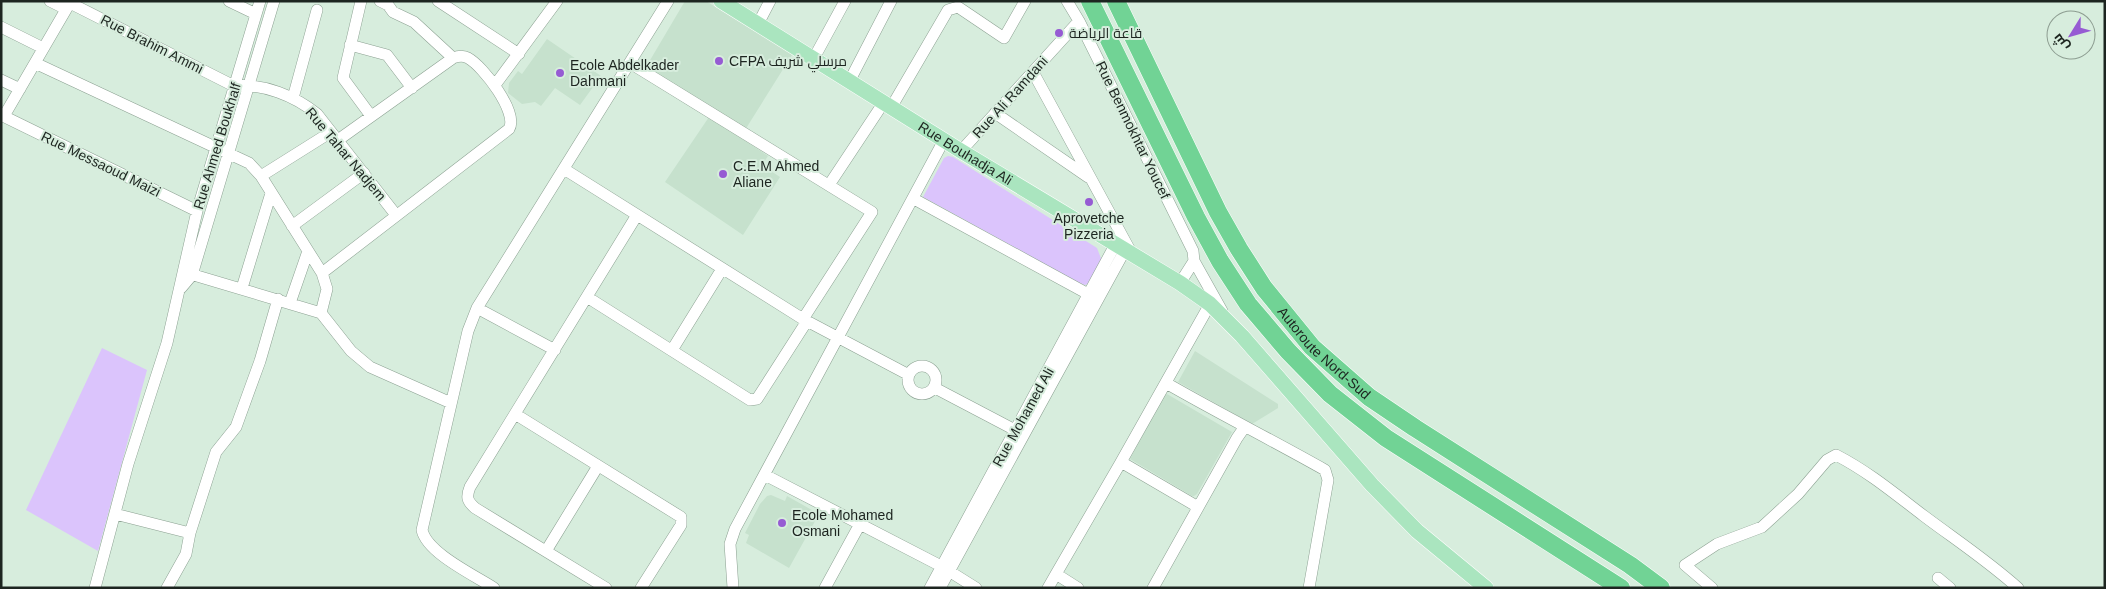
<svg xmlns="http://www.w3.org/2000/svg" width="2106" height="589" viewBox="0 0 2106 589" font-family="Helvetica,Cairo,sans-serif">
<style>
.built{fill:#c6e1cd}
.green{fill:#dbc4fc}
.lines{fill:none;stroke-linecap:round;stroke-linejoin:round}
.minor-casing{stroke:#8ca192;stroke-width:12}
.major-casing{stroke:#fff;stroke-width:16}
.highway-casing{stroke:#fff;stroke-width:19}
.minor{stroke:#fff;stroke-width:11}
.major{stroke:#aae5bf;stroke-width:15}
.highway{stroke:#71d395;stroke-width:18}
.poi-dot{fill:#965bd3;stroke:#d7eddd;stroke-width:2}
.labels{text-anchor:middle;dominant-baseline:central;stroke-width:4;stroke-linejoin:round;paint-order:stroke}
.poi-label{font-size:14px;fill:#1d2520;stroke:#d7eddd;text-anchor:start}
.street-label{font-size:14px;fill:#1d2520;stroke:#d7eddd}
</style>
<rect width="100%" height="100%" fill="#d7eddd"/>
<path class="built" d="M685,1H706L792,55L745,130L646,67Z
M547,39L601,76L580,105L555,88L541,106L535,102L522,104L508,93L509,83L518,71L522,74Z
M709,117L768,156L762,165L780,177L743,235L665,182Z
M1195,351L1278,404V408L1252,424L1178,382Z
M1167,394L1232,432L1197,494L1194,496H1192L1130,459L1164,395Z
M771,495L785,501L787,496L819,514L789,568L746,543L749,535L745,533L760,504L767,496Z"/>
<path class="green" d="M948,156L953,157L1097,248L1102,261L1090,283L1085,285L1079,283L923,197L944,158Z
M102,348L147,370L98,551L26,510Z"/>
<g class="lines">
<defs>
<path id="minor" d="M50,1L66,9
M229,1L256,14
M361,1L343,78L371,116
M380,1L388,5L393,12L414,22L453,58
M438,1L519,54
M1067,1L1079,21L1193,251L1194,261L1222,311
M70,3L234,86C263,83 295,96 317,114L396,215
M758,24L770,1
M1,27L43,48
M350,45L387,55L412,88
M814,58L845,1
M35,63L249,163L261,176L322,273
M630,63L872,212L803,319
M1033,72L1132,254
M1,80L20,89
M850,80L891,1
M495,85L557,1
M293,98L317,10
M892,106L948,10L958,7L1004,38L1025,1
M995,113L1088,177
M1,115L197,211
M4,116L71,1
M961,151L1079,21
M564,169L803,319L909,375
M261,176L331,132
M829,185L884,102
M914,199L1090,295
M292,226L364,173
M187,273L321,313
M1180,283L1194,261
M181,288L192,275L274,1
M242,288L271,193
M587,297L750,400L757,399L807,321
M290,303L308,251
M477,308L555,350
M321,313L327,289L322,273L509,129C519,113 483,66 468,58C463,55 458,56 453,58L338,140
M321,313L351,351L370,367L451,403
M672,350L722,269
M908 380a14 14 0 1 1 28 0a14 14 0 1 1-28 0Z
M1166,383C1218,413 1272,440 1325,470L1328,480L1309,588
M935,388L1015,430
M515,414L681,517V525L641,588
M765,475L941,566L976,588
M1198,507L1121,462L1210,304
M115,514L190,533
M546,551L598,466
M1056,574L1121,462
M1938,578L1950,588
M95,588L128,464L167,343L197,211L260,1
M167,588L186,554L190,533L216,452L236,427L260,361L278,299
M494,588C474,575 427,553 422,530L468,331L477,308L668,1
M606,588L475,508C467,501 466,497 470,487L637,215
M733,588L730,544L735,529L944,140
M825,588L860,524
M930,588L1115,245
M940,588L1125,250
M1048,588L1056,574L1078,588
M1153,588L1237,438L1244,428
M1712,588L1685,565L1717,544L1762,527L1798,494L1827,460L1836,455C1869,472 1895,494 1924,516C1956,540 1988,561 2018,588"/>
<g id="major">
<path id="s1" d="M721,1L961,151L1180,283L1210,304L1242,336L1372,485L1417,531L1486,588"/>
</g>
<g id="highway">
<path d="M1090,1L1196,217L1220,261L1248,304L1288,351L1330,394L1386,438L1621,588"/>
<path id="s2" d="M1116,1L1218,212L1239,249L1264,288L1312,347L1369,397L1415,428L1630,565L1661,588"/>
</g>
</defs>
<use href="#minor" class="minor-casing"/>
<use href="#major" class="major-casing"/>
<use href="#highway" class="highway-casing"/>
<use href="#minor" class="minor"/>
<use href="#major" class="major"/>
<use href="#highway" class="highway"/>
</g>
<g class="poi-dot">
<circle cx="1059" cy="33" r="5"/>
<circle cx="719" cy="61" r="5"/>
<circle cx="560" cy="73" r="5"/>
<circle cx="723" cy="174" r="5"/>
<circle cx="1089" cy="202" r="5"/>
<circle cx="782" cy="523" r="5"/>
</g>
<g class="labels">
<g class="poi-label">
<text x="1069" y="33">قاعة الرياضة</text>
<text x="729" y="61">CFPA مرسلي شريف</text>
<text x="570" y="65">Ecole Abdelkader<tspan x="570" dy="16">Dahmani</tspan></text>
<text x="733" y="166">C.E.M Ahmed<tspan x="733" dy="16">Aliane</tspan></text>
<text x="1089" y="218" text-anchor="middle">Aprovetche<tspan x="1089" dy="16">Pizzeria</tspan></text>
<text x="792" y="515">Ecole Mohamed<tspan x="792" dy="16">Osmani</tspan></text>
</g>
<g class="street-label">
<text transform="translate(152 44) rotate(27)">Rue Brahim Ammi</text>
<text transform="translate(1010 97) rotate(-48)">Rue Ali Ramdani</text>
<text transform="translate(1133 130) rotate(64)">Rue Benmokhtar Youcef</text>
<text transform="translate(217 146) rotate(-73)">Rue Ahmed Boukhalf</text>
<text stroke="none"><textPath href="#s1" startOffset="288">Rue Bouhadja Ali</textPath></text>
<text transform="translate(346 154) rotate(50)">Rue Tahar Nadjem</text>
<text transform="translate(101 164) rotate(26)">Rue Messaoud Maizi</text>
<text stroke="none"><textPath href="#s2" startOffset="412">Autoroute Nord-Sud</textPath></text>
<text transform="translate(1023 417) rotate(-61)">Rue Mohamed Ali</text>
</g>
</g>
<rect width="2106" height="589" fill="none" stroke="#1d2520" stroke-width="5"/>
<g transform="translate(2071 35) rotate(233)"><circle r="24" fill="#d7eddd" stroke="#8d9d91"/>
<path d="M0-4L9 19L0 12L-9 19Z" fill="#965bd3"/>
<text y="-8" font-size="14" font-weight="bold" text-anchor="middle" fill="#1d2520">ش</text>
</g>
</svg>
